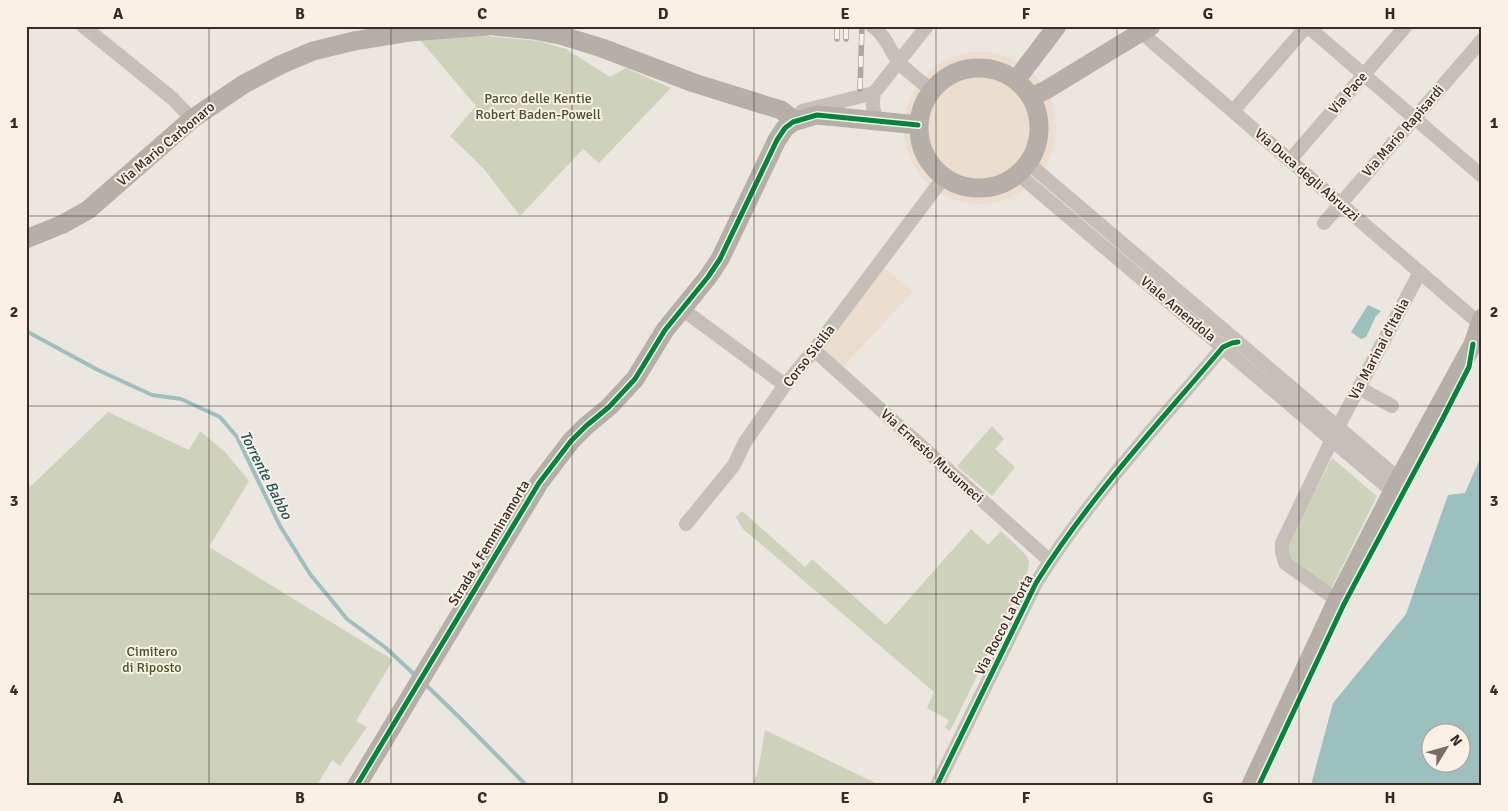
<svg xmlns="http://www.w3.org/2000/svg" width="1508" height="811" viewBox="0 0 1508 811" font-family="Signika,sans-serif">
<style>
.green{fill:#ced2ba}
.plaza{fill:#ebdece}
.water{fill:#9bc0be;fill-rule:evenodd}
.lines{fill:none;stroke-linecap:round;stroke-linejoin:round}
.stream{stroke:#9bc0be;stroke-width:4}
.street{stroke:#c6beb9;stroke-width:14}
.secondary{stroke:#b6aea9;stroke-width:19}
.rail-casing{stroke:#ada7a3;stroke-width:5.5}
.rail{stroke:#faf0e6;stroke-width:4;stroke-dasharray:11;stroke-linecap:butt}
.cycleway-casing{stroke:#faf0e6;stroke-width:8}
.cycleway{stroke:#00873e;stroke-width:5}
.grid{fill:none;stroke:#362b27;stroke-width:1;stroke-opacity:0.55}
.labels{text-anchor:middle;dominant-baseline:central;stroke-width:4;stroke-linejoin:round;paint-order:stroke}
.street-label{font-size:14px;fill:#362b27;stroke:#faf0e6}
.park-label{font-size:14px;fill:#47552a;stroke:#faf0e6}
.water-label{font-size:15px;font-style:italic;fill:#1b5759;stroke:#faf0e6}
.neatline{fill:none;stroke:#362b27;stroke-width:2}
.grid-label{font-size:16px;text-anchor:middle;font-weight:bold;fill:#362b27}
</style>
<rect width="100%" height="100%" fill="#ece6e0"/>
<path class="green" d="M479,35L538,41L566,49L610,77L626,68L671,88L599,163L583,149L520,216L484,169L450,136L476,106L420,40Z
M108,412L189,450L200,431L225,452L249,481L209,547L393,660L356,721L367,727L340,766L332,760L317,785H32L26,778V486L29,484L31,486Z
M992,426L1004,439L995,449L1015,467L992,496L957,466Z
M1332,458L1377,496L1331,589L1291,560L1287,551L1288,543Z
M742,511L805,567L812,559L886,625L971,529L988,545L1001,531L1027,556L1029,561L1028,571L950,731L945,728L949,720L927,708L934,692L742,528L736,517Z
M765,730L880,785H752L758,771Z"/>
<path class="plaza" d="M904 128a76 76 0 1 1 152 0a76 76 0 1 1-152 0Z
M878,264L914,291L838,372L814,350Z"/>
<path class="water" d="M1368,305L1381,311L1376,316L1366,337L1361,339L1351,332Z
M1482,454V785H1311L1333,703L1406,614L1448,495L1465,493ZM1430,734H1460V764H1430Z"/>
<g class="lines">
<path class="stream" d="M26,331L98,370L152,395L181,399L220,417L237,437L280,526L310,574L347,619L386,648L416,676
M425,684L458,716L526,785"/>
<path class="street" d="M83,26L172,98L192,119
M872,26C885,35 889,48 898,61C907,72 921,81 931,90
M1307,26L1482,176
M1135,27L1480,324
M802,111L874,93
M1233,111L1307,26
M879,122C872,111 872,104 874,93L927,26
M1290,160L1406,26
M1028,163L1399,479
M1018,174L1393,492
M1324,223L1482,40
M682,309L785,385
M814,350L1050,561
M1359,388L1392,406
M686,524L734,465L745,442L785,385L814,350L944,177
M1337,600L1285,563L1282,552V543L1338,427L1420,272
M937,785L1036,583C1089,498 1158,424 1223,347L1232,343L1238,342"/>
<path class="secondary" d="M494,26L533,30L560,35L602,48L694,83L781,110L789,116L793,122
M919 128a60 60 0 1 1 120 0a60 60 0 1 1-120 0Z
M1016,80L1057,26
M1031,97L1046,90L1151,26
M26,239L63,224L88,210L192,119L244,84L280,65L313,51L354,41L409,32L487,26
M357,785L539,483L571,441L586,426L609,407L635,379L665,330L708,277L720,259L777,140L785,128L793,122L817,115L918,125
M1251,785L1337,600L1399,479L1473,344L1482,318"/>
<defs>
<path id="rail" d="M837,39V26
M846,39V26
M860,89L862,26"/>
</defs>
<use href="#rail" class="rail-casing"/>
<use href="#rail" class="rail"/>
<defs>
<path id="cycleway" d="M357,785L539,483L571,441L586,426L609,407L635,379L665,330L708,277L720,259L777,140L785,128L793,122L817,115L918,125
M937,785L1036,583C1089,498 1158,424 1223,347L1232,343L1238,342
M1259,785L1344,604L1442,420L1469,367L1473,344"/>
</defs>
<use href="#cycleway" class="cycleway-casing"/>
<use href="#cycleway" class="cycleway"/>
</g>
<path class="grid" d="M209,26V785M391,26V785M572,26V785M754,26V785M936,26V785M1117,26V785M1299,26V785M26,216H1482M26,406H1482M26,594H1482"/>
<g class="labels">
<g class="street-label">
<text transform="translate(1348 93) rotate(-49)">Via Pace</text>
<text transform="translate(1403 131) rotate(-49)">Via Mario Rapisardi</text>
<text transform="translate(166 144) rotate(-40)">Via Mario Carbonaro</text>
<text transform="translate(1307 175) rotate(41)">Via Duca degli Abruzzi</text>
<text transform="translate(1178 309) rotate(40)">Viale Amendola</text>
<text transform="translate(1379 349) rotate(-62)">Via Marinai d'Italia</text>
<text transform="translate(809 356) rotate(-52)">Corso Sicilia</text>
<text transform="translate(932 456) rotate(42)">Via Ernesto Musumeci</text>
<text transform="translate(489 543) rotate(-59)">Strada 4 Femminamorta</text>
<text transform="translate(1004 625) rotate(-63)">Via Rocco La Porta</text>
</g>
<g class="park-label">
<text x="538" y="98">Parco delle Kentie<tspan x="538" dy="16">Robert Baden-Powell</tspan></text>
<text x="152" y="651">Cimitero<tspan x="152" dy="16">di Riposto</tspan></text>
</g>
<g class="water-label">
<text transform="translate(266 475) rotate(63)">Torrente Babbo</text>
</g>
</g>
<rect width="1508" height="811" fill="none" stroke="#faf0e6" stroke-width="55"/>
<g transform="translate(1446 748) rotate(53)"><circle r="24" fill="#faf0e6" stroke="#aca19a"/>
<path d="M0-4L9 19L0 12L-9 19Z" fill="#766c68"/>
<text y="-8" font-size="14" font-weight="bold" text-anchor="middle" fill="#362b27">N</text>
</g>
<rect x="28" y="28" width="1452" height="756" class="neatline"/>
<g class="grid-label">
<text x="118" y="19">A</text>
<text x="300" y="19">B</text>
<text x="482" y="19">C</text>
<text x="663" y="19">D</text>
<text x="845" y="19">E</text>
<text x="1026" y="19">F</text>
<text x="1208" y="19">G</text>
<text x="1390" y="19">H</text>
<text x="14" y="128">1</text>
<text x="1494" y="128">1</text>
<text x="14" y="317">2</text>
<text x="1494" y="317">2</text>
<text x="14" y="506">3</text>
<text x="1494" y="506">3</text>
<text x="14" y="695">4</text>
<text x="1494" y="695">4</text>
<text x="118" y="803">A</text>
<text x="300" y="803">B</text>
<text x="482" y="803">C</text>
<text x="663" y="803">D</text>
<text x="845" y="803">E</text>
<text x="1026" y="803">F</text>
<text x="1208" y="803">G</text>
<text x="1390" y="803">H</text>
</g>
</svg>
